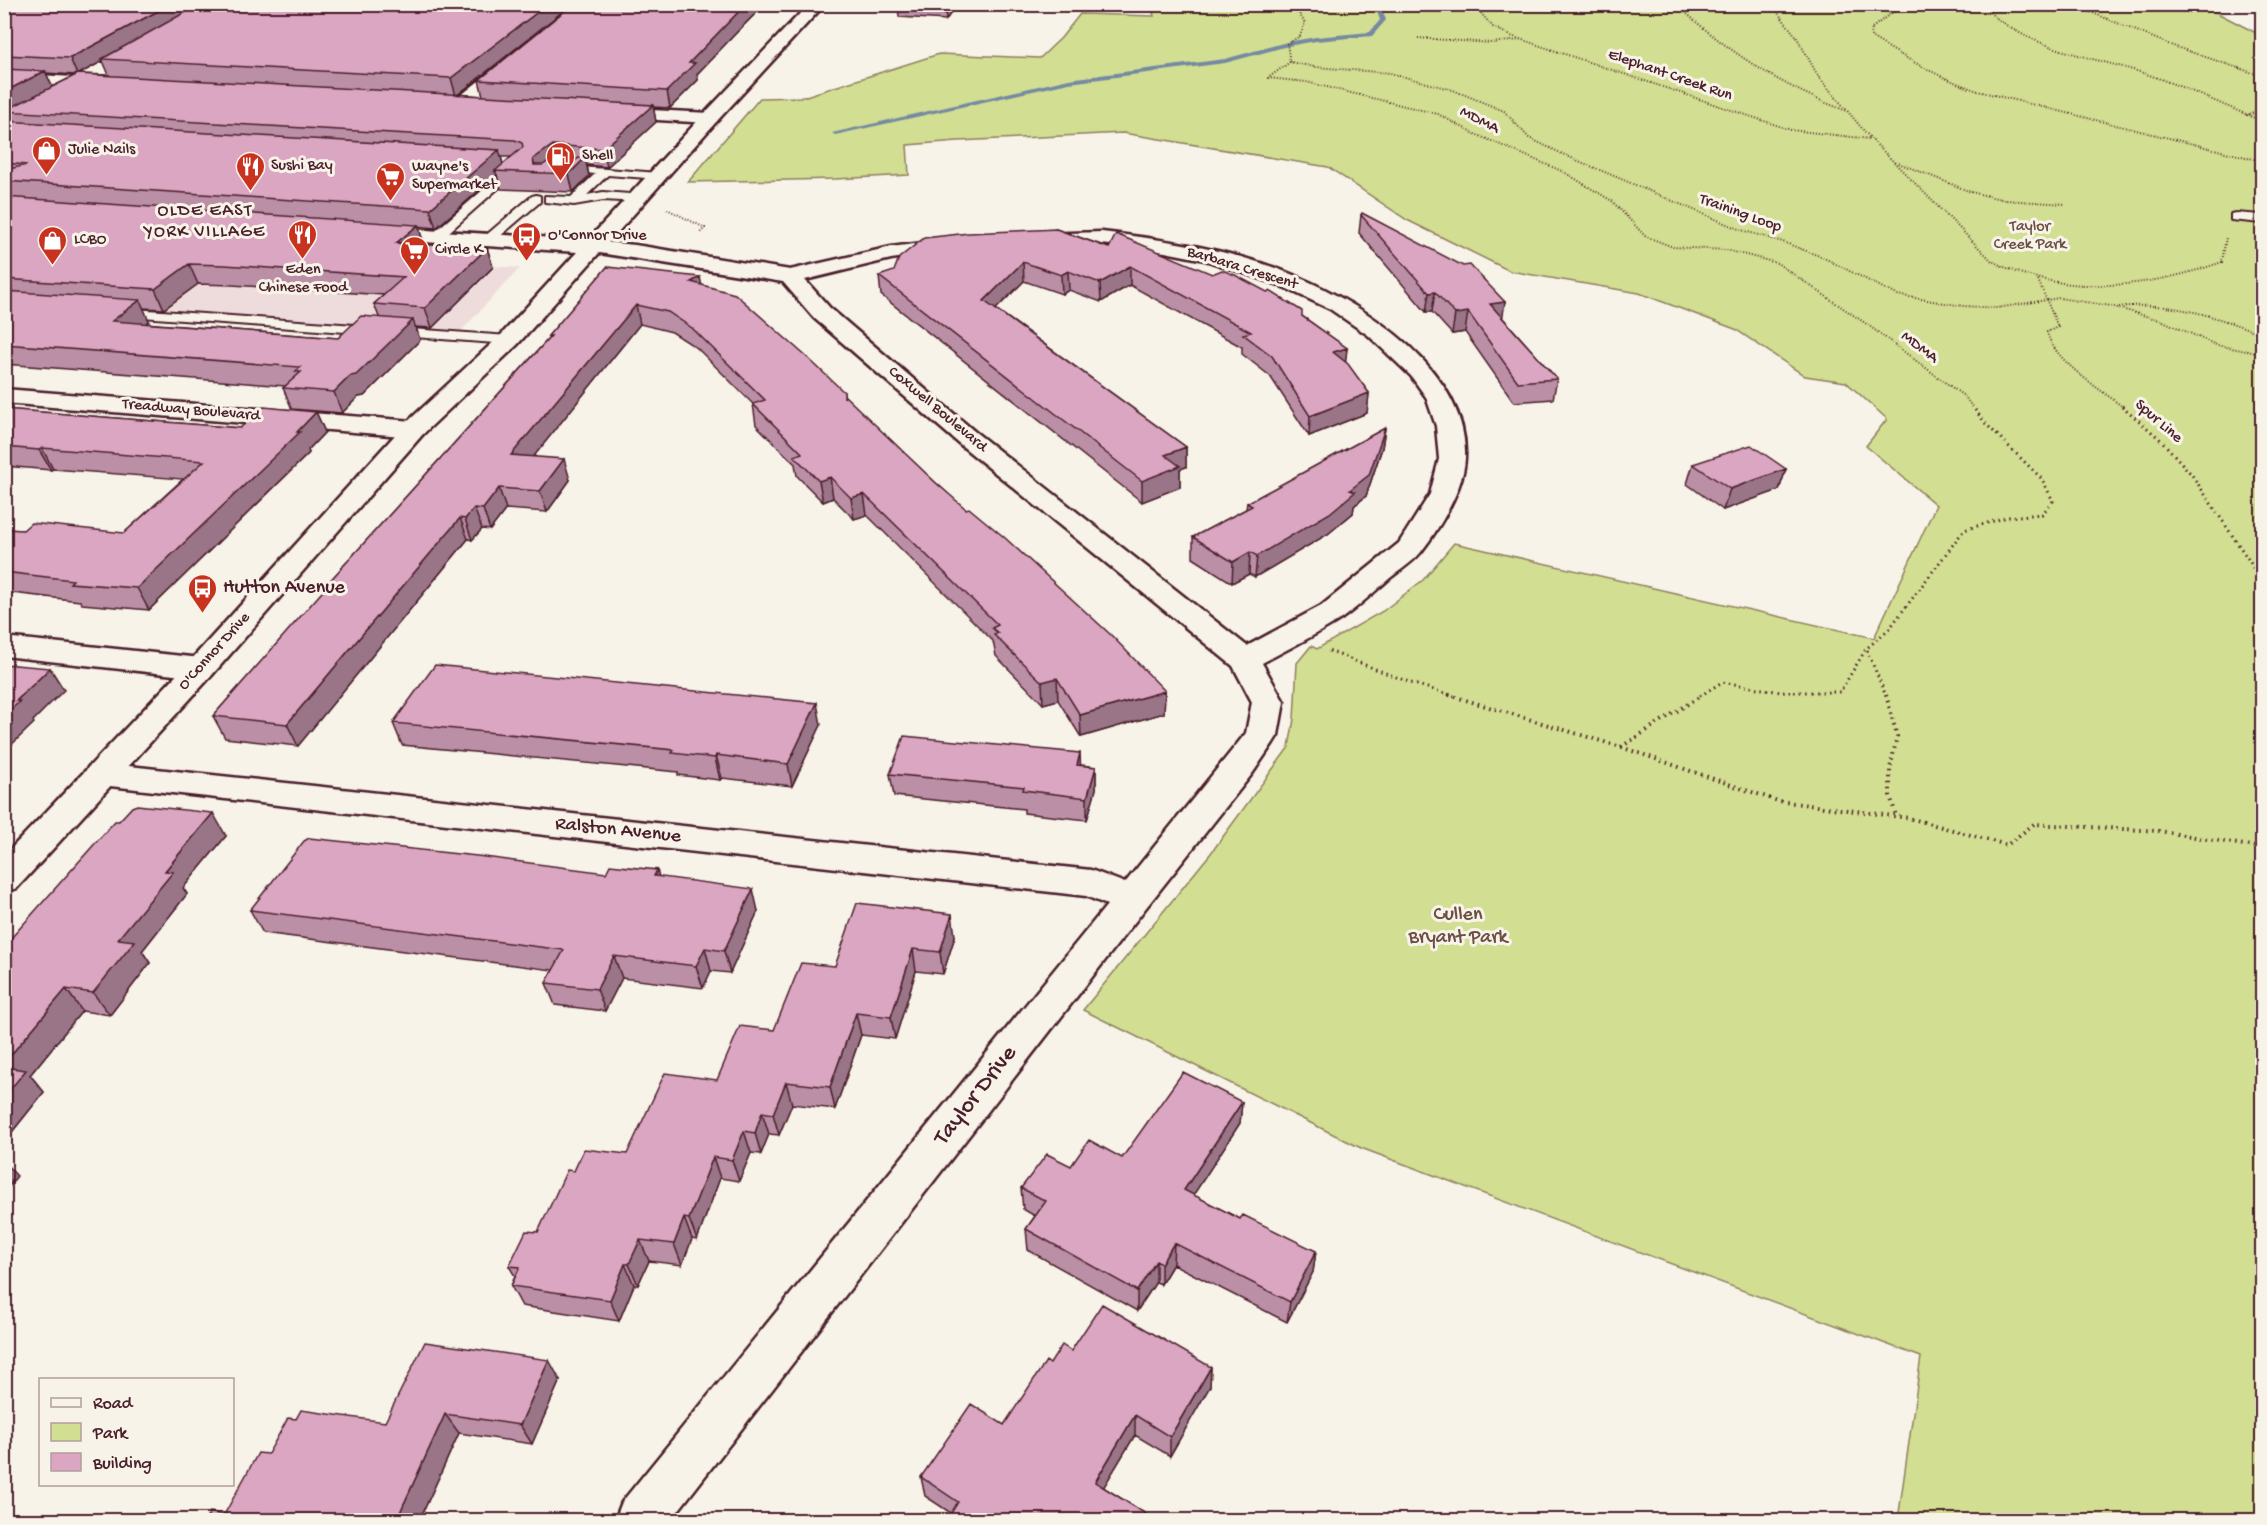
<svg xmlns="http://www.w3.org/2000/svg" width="2267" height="1525" viewBox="0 0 2267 1525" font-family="'Gochi Hand',sans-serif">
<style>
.built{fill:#eedcdc}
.green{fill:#d2de91;stroke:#8e7e5e;stroke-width:1.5}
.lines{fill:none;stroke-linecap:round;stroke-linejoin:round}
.stream{fill:#748aa2;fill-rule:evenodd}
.lane-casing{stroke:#4a1f2b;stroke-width:4}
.street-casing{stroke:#4a1f2b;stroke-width:5}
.secondary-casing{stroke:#4a1f2b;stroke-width:5}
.highway-casing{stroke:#4a1f2b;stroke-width:5}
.path-far2{stroke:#4a1f2b;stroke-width:2;stroke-dasharray:1 2;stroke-linecap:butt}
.path-far1{stroke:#4a1f2b;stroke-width:3;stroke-dasharray:1.5 4;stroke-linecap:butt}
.path{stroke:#4a1f2b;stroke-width:4;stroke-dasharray:1.5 4.5;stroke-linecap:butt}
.lane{fill:#f7f3e8;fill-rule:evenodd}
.street{fill:#f7f3e8;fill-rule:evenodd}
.secondary{fill:#f7f3e8;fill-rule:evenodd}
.highway{fill:#ffdf80;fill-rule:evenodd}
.wall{fill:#bb8fa6;stroke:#4a1f2b;stroke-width:1.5;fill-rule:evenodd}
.shaded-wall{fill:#997487;stroke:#4a1f2b;stroke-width:1.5}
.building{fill:#daa6c1;stroke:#4a1f2b;stroke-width:1.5}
.labels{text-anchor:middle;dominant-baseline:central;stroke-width:6;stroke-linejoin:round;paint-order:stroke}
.far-street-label{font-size:16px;fill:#4a1f2b;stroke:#f7f3e8}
.far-poi-label{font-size:16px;fill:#4a1f2b;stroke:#f7f3e8;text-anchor:start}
.far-park-label{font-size:16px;fill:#6c4f44;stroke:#f7f3e8}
.far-neighbourhood-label{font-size:18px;letter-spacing:1.5px;fill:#4a1f2b;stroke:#f7f3e8}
.poi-label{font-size:20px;fill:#4a1f2b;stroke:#f7f3e8;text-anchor:start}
.street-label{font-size:20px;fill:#4a1f2b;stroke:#f7f3e8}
.park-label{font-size:20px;fill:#6c4f44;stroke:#f7f3e8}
.near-street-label{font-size:24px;fill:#4a1f2b;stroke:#f7f3e8}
</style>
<rect width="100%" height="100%" fill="#f7f3e8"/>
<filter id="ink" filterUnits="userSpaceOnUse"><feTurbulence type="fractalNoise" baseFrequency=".0167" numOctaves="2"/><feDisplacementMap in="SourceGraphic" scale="12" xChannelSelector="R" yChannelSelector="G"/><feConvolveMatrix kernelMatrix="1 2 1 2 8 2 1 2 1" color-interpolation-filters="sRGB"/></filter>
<g filter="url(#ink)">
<path class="built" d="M4,233L520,268L459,333L5,296Z"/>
<path class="green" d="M2200,4L2262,36V1520H1898L1921,1357L1361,1148L1083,1010L1211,853L1289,747L1294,719L1297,663L1311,646L1317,649L1383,611L1423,580L1454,543L1874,638L1936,505L1866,446L1887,419L1846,382L1805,376L1735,329L1639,293L1510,271L1407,220L1328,167L1123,133L958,141L907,145L909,175L835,179L688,182L760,98L803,97L939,54L1040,58L1061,38L1080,14L1154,16L1151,5Z"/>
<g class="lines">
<path class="stream" d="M1374,4H1380L1386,20L1372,36L1316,41L1288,46L1225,63L1069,83L835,135L832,133L1069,79L1225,59L1287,42L1316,37L1370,32L1380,20Z"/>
<defs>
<path id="lane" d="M518,162L522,163V167L440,240H432L430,237L432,234L514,163Z
M580,167L659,173L665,176L659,179L608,175L587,195L603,192L643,195V201L639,202L603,200L574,205L545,202V196L571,197L595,174L576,172L574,170Z
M536,195L540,196V202L492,243H484L482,240L484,237L532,196Z
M2235,213L2262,215V223L2231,220V214Z
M120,308L509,336L516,340L509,344L115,315L113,312Z"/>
<path id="street" d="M576,4H593L467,108H455L452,104L455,100Z
M4,73L108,79L114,80L117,84L114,88L108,89L4,83Z
M611,108L710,113L716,114L719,118L716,122L710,123L605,117L602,113L605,109Z
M1102,232C1168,240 1234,250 1296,276C1366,305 1469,372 1465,458C1464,488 1439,529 1421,552C1413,562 1400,570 1390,578C1374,592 1358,607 1341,619C1316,635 1288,649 1262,663L1284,702L1278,735L1273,743L1252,774L1144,910L671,1520H615L622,1502L1107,905L1086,896L101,785L89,782L84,774L89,766L101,763L1091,870L1125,883L1246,733L1252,702L1233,666L956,441L814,318L783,282L587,251L583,247L587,243L594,241L635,245L790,270L891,247L953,239L960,241L964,245L960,249L891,259L805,280L830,308L974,431L1247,646L1321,606L1399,543L1430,494L1439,459L1436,426L1426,397L1411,376L1368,335L1330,309L1279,285L1205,260L1165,252L1102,244L1037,246L1030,244L1027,240L1030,236L1037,234Z
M4,389L414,421L423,424L427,429L423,434L414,437L4,403Z
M4,637L201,658L212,661L216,668L212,675L201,678L4,656Z"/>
<path id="secondary" d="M809,4H825L716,122L517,345L423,434L212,675L17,888L4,892V856L190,661L405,424L501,335L577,252L377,239L370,237L367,233L370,229L377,227L588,240L704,114Z"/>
<path id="highway" d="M2254,4H2262V10L2257,8Z"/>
</defs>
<use href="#lane" class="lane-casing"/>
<use href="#street" class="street-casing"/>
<use href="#secondary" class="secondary-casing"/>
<use href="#highway" class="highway-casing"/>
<path class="path-far2" d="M1293,4L1305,23L1300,36L1287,44L1290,62L1315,67L1390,73L1453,90L1504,111L1529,138L1567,156L1741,230L1783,242L1822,257L1897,295L1963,306L1997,308L2059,298L2111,306L2163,321L2216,345L2262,354
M1473,4L1493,27L1511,36L1791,130L1870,139
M1676,4C1727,51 1781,87 1847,111
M1771,4L1796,36L1818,76L1871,139L1992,261C2063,298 2149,288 2222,262L2226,237
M1911,4L1890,14L1872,28L1871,37C1905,58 1940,78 1978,91L2262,161
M1981,4C2024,50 2094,56 2152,76C2189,89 2225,106 2262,121
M2071,4L2173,46L2262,76
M1418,38L1491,43L1520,40
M1290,62L1268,78L1306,82L1438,114L1475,134L1564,172L1612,201L1645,236L1673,247L1726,250L1777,263L1868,325L1965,397L1973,408
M2246,115L2262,111
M1896,162L1971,192L2005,200L2066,204
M667,209L705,228L700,233
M2038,280L2058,327L2047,332C2054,362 2101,389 2124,408
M2119,307C2171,301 2214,316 2262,334"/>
<path class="path-far1" d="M2122,406L2161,440L2192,475L2250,562L2262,587
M2262,630L2260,635L2262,651
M1867,650L1886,696
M1329,651L1414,684L1454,696
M1700,696L1722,682L1781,692H1840L1866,649L1890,628L1964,530L2007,517L2042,514L2053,501L2042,479L1986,424L1972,406"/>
<path class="path" d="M1449,695L1621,747L1778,801L1909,818L2007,845L2034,824L2159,831L2262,848
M1886,695L1897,736L1890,769V795L1896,816
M1621,747L1702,695"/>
<use href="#lane" class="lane"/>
<use href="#street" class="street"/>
<use href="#secondary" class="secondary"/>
<use href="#highway" class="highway"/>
</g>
<path class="wall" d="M4,4H572L458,94L483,96L479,80L573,4H765L737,32L697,74L698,80L670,108L653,107L656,122L607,167L587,165L589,176L573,192L501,189L497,175L436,228L418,226L424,244L487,248L493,267L432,328L416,327L420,340L364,396L358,397L342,413L292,409L283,388L286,386L4,364V121H9L5,114H4ZM103,61L109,75L79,74ZM46,73L76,75L52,87ZM501,157H511L503,164ZM562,163L569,164L563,167ZM198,284L232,285L384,295L374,304L379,317L338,338L145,323L149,321L143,308L164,309Z
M898,4H965L964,6L956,5L946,20L899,17Z
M1361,215L1503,318L1557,379L1553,399L1514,402L1465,332L1452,334L1432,312H1426L1359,233Z
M1056,229L1302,316L1347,348L1345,361L1369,393L1367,413L1309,436L1270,376L1242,354V347L1130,285L1101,302L1069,290L1062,294L1024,281L996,309L1186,447V467L1180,469V487L1142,502L881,295L879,276Z
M607,267L702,285L844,392V397L935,482L1165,691L1164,713L1081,737L1058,700L1043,704L996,656L993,641L867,515L854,519L833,498L823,502L797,476L795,464L756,425L753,404L697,348L672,332L640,324L533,457L570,480L547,512L506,509L490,530L482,529L472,540L468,539L298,746L225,738L213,716L328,586L327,584L549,338L548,336Z
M4,409L240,428L316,412L325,432L308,450L309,453L149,610L82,604L80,601L4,592V529L23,530L124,533L183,479L53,469L51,470L4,466Z
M1385,428L1382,448L1366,496L1354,506L1353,513L1328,534L1255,577L1249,574L1232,583L1193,558V537L1246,509L1247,503Z
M1693,464L1786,469L1779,490L1723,510L1687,484Z
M393,723L821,725L792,786L722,778L720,780L678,775V772L402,745Z
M1081,765L1096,767V789L1087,820L1024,813V809L894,796L890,774Z
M119,821L226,836L183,888L187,894L142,951L150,963L110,1015L82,1011L30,1075L44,1092L4,1142Z
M606,873L660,877L758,911L730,973L711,971L703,988L622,978L605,1011L555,1005L546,983L553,970L263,933L250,910Z
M955,936L943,974L916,971L895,1039L861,1035L835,1109L792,1104L779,1135L769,1134L761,1154L751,1153L739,1181L720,1178L697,1240L692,1239L682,1265L649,1261L638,1285H634L619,1321L522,1306L511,1286L515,1276L509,1266L538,1232L574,1171L627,1154L717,1080L774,1030L835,966Z
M1242,1102L1240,1123L1193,1195L1240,1219L1316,1251L1313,1272L1287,1322L1173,1264L1161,1284L1156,1282L1137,1311L1028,1250L1026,1229L1035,1216L1023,1209L1021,1188L1071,1166L1122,1158Z
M1071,1351L1211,1367L1210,1386L1170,1456L1135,1435L1103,1487L1146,1514V1521H946L951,1513L925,1496L921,1477L1004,1425L1050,1364Z
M560,1380L532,1444L459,1433L419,1521H205L224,1515L268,1454L296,1419L385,1422Z"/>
<path class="shaded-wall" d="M171,4H206L102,59L103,61L77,75L70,58Z
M548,4H572L456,96L451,78Z
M746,4H765L737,32L697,74L698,80L670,108L667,91L689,63Z
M945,4H956V5L946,20Z
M45,71L53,88L4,111V92Z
M653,105L656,122L607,167L603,149Z
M553,145L557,161L560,157L565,174L534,165L533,159Z
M499,150L504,168L495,171L497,175L436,228L430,209Z
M585,158L589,176L573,192L569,174Z
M418,225L424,244L396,243Z
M487,248L493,267L432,328L425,308Z
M1023,262L1024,281L985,320L984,301Z
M189,264L198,284L164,309L155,289Z
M1130,266V285L1101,302L1100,283Z
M1068,271L1069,290L1062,294L1061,275Z
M700,277L704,296L691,282Z
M1435,292L1432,312H1426L1429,293Z
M140,300L149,321L122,341L112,321Z
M1505,302L1502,321L1490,304Z
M636,305L640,324L518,476L511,455Z
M1468,312L1465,332L1452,334L1455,314Z
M413,320L420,340L364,396L358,397L342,413L334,392L350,376Z
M1347,348L1345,368L1333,352Z
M1369,393L1367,413L1309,436L1310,416Z
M316,412L325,432L308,450L309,453L149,610L137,588L297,432Z
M1385,428L1382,448L1366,496L1354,506L1353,513L1328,534L1255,577L1257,556L1350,490Z
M1186,447V467L1180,469V487L1142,502V481L1165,455Z
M42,448L53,469L51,470L39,450Z
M564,459L570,480L547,512L540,491Z
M1786,469L1779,490L1723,510L1730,489Z
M830,477L833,498L823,502L819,481Z
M499,488L506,509L490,530L483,509Z
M864,494L867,515L854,519L851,498Z
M474,508L482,529L472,540L465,519Z
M460,518L468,539L298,746L287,724Z
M1250,552L1249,574L1232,583L1233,562Z
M50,668L64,690L33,721L34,723L4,752V716L16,701Z
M1057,678L1058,700L1043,704L1042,682Z
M1165,691L1164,713L1081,737L1080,715Z
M817,703L821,725L792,786L788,764Z
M1080,753L1081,775L1077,765Z
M716,755L722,778L720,780L715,758Z
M1096,767V789L1087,820V798Z
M213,813L226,836L183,888L187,894L142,951L150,963L110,1015L93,993L118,939L165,871Z
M657,870L664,892L654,876Z
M753,889L758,911L730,973L724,951Z
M952,914L955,936L943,974L940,952Z
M705,948L711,971L703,988L696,966Z
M913,949L916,971L895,1039L891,1017Z
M614,956L622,978L605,1011L597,989Z
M66,989L82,1011L30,1075L44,1092L4,1142V1063Z
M856,1013L861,1035L835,1109L830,1087Z
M786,1082L792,1104L779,1135L773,1114Z
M1242,1102L1240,1123L1183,1211L1184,1190Z
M762,1112L769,1134L761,1154L755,1133Z
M744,1131L751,1153L739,1181L732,1160Z
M713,1157L720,1178L697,1240L689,1219Z
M4,1162L17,1176L4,1193Z
M684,1218L692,1239L682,1265L674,1244Z
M640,1240L649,1261L638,1285L629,1264Z
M1174,1243L1173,1264L1161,1284V1264Z
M1316,1251L1313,1272L1287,1322L1290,1302Z
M1156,1261V1282L1137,1311V1291Z
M625,1264L634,1285L619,1321L610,1300Z
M549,1360L560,1380L532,1444L520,1425Z
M1211,1367L1210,1386L1170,1456V1437Z
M445,1414L459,1433L419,1521H396Z
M1135,1415V1435L1096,1500L1095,1482Z"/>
<path class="building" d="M4,4H171L70,58L4,55Z
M200,4H548L451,78L102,59Z
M573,4H746L689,63H695L667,91L479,80Z
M4,69L45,71L4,92Z
M78,74L653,105L603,149L553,145L533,159L534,165H543L556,156L560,157L556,162L563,167L579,158H585L569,174L495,171L523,147L522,143L515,140L4,111Z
M4,121L499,150L430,209L4,181V170L27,165L4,163Z
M4,197L418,225L396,243L487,248L425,308L374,304L404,277L224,265L189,264L155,289L4,279Z
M1362,213L1463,266L1470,265L1505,302L1490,304L1557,379L1518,382L1468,312L1455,314L1435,292L1429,293L1361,215Z
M1056,229L1109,248L1116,234L1212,274L1222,270L1235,275L1267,292L1270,291L1302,311V316L1347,348L1333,352L1348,364L1369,393L1310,416L1272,356L1243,334L1251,332L1130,266L1100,283L1068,271L1061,275L1023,262L984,301L1186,447L1165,455L1180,466L1142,481L879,276L894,271L899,258L924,238L969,233Z
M607,267L700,277L691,282L735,294L809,359L844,392V398L845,396L935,482L966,509L969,508L1004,537L1111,635L1165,691L1080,715L1057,678L1042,682L994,635L998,633L992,628L998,625L864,494L851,498L830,477L819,481L794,456L802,453L753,404L765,400L692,328L668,312L636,305L511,455L564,459L540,491L499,488L483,509L474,508L465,519L460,518L287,724L213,716L329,584H327L551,336H548Z
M4,291L140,300L112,321L338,338L361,316L413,320L356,375L350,376L334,392L283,388L301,372H295L300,367L4,344Z
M264,407L316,412L297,432H300L137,588L70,583L73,580L4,572V529L23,530L31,523L124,533L204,461L42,448L39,450L4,447V409L240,428Z
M1385,428L1369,475L1350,490L1355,492L1330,513L1257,556L1250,552L1233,562L1193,537L1252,506L1247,503Z
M1751,445L1786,469L1730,489L1693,464Z
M4,664L50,668L16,701H20L4,716Z
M435,665L817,703L788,764L716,755L715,758L672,753L674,750L393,723Z
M904,736L1080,753L1077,765L1096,767L1087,798L1023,790L1024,787L890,774Z
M137,805L213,813L165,871L173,872L118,939L135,941L93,993L66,989L4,1063V946L115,821H119L132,807Z
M309,838L477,856L606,873L610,865L657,870L654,876L753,889L724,951L705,948L696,966L614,956L597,989L546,983L564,950L250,910L304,841Z
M857,903L952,914L940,952L913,949L891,1017L856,1013L830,1087L786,1082L773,1114L762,1112L755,1133L744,1131L732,1160L713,1157L689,1219L684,1218L674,1244L640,1240L629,1264H625L610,1300L511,1286L520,1267L509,1266L526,1231L538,1232L567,1170L574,1171L584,1149L627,1154L665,1073L717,1080L740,1026L774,1030L801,963L835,966Z
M4,1067L26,1070L4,1097Z
M1183,1072L1242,1102L1184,1190L1240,1219L1243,1215L1316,1251L1290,1302L1174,1243L1161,1264L1156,1261L1137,1291L1026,1229L1046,1201L1021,1188L1047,1154L1071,1166L1089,1140L1122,1158Z
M1102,1304L1211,1367L1170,1437L1135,1415L1095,1482L1146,1514L1142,1521H946L958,1502L921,1477L971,1404L1004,1425L1046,1361L1050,1364L1062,1345L1071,1351Z
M425,1342L549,1360L520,1425L445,1414L396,1521H205L210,1512L224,1515L258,1453L268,1454L288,1418L296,1419L301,1410L385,1422Z"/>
</g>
<defs>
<symbol id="shop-pin" viewBox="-11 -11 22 30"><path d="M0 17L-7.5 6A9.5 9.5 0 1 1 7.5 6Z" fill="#c8321e" stroke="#f7f3e8"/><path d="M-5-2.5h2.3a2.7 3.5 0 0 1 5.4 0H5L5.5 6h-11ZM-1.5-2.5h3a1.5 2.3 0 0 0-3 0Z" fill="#fff"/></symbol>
<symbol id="fuel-pin" viewBox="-11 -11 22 30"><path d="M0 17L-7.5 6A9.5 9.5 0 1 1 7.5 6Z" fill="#c8321e" stroke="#f7f3e8"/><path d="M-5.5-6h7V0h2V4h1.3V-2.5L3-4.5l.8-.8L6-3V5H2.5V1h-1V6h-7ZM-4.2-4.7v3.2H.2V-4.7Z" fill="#fff"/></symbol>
<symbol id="restaurant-pin" viewBox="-11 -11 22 30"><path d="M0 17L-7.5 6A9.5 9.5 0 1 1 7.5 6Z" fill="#c8321e" stroke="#f7f3e8"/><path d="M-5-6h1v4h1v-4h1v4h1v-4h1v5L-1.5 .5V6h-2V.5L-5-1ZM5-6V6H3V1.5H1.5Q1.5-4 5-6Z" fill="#fff"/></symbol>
<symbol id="supermarket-pin" viewBox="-11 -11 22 30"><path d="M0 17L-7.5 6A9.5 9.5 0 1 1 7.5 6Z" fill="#c8321e" stroke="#f7f3e8"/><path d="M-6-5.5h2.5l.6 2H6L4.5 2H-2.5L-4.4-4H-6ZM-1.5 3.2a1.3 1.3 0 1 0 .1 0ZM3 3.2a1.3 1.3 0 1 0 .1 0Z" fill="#fff"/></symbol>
<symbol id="bus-pin" viewBox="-11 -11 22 30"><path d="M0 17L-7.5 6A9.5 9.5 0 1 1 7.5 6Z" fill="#c8321e" stroke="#f7f3e8"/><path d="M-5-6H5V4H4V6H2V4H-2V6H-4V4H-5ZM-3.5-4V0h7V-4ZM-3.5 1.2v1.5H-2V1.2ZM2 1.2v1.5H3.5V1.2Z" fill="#fff"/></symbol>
</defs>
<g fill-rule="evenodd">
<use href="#shop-pin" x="30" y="134" width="33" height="45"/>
<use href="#fuel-pin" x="544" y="140" width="33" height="45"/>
<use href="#restaurant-pin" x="234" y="150" width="33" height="45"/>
<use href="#supermarket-pin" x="374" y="160" width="33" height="45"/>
<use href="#restaurant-pin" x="286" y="218" width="33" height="45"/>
<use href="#bus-pin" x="510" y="220" width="33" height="45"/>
<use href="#shop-pin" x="36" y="224" width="33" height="45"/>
<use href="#supermarket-pin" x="398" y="234" width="33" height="45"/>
<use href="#bus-pin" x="186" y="572" width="33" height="45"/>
</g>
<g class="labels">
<g class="far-street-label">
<text transform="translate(1670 76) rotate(19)">Elephant Creek Run</text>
<text transform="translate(1479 121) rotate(27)">MDMA</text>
<text transform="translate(1740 214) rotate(20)">Training Loop</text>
<text transform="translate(1242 269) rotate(17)">Barbara Crescent</text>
<text transform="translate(1919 348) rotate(37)">MDMA</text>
<text transform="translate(937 410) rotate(40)">Coxwell Boulevard</text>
<text transform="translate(191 411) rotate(5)">Treadway Boulevard</text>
<text transform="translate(2158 422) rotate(41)">Spur Line</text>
<text transform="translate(215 652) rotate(-48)">O'Connor Drive</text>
</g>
<g class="far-poi-label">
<text x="68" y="150">Julie Nails</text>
<text x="582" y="156">Shell</text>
<text x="271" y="166">Sushi Bay</text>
<text x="412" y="167">Wayne's<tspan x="412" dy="18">Supermarket</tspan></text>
<text x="548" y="236">O'Connor Drive</text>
<text x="74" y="240">LCBO</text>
<text x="435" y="250">Circle K</text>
<text x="303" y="270" text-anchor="middle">Eden<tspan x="303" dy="18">Chinese Food</tspan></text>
</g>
<g class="far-park-label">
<text x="2030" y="227">Taylor<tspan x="2030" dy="18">Creek Park</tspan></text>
</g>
<g class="far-neighbourhood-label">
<text x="205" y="211">OLDE EAST<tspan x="205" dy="21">YORK VILLAGE</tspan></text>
</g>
<g class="poi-label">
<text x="223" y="588">Hutton Avenue</text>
</g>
<g class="street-label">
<text transform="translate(618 831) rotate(6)">Ralston Avenue</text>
</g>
<g class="park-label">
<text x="1458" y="915">Cullen<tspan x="1458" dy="23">Bryant Park</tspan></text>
</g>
<g class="near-street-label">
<text transform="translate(976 1096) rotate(-52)">Taylor Drive</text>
</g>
</g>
<rect width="2267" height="1525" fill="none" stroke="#f7f3e8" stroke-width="24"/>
<rect x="12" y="12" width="2243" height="1501" fill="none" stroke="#4a1f2b" stroke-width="2" filter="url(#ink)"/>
<rect x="39" y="1378" width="195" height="108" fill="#f7f3e8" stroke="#b29e9c" stroke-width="1.5"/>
<rect x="51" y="1398" width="30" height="9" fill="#f7f3e8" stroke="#b29e9c" stroke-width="1.5"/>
<text x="93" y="1408" font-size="18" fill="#4a1f2b">Road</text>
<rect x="51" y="1423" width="30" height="18" fill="#d2de91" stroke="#b29e9c" stroke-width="1.5"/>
<text x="93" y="1438" font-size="18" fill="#4a1f2b">Park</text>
<rect x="51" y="1453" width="30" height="18" fill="#daa6c1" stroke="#b29e9c" stroke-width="1.5"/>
<text x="93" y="1468" font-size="18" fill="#4a1f2b">Building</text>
</svg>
